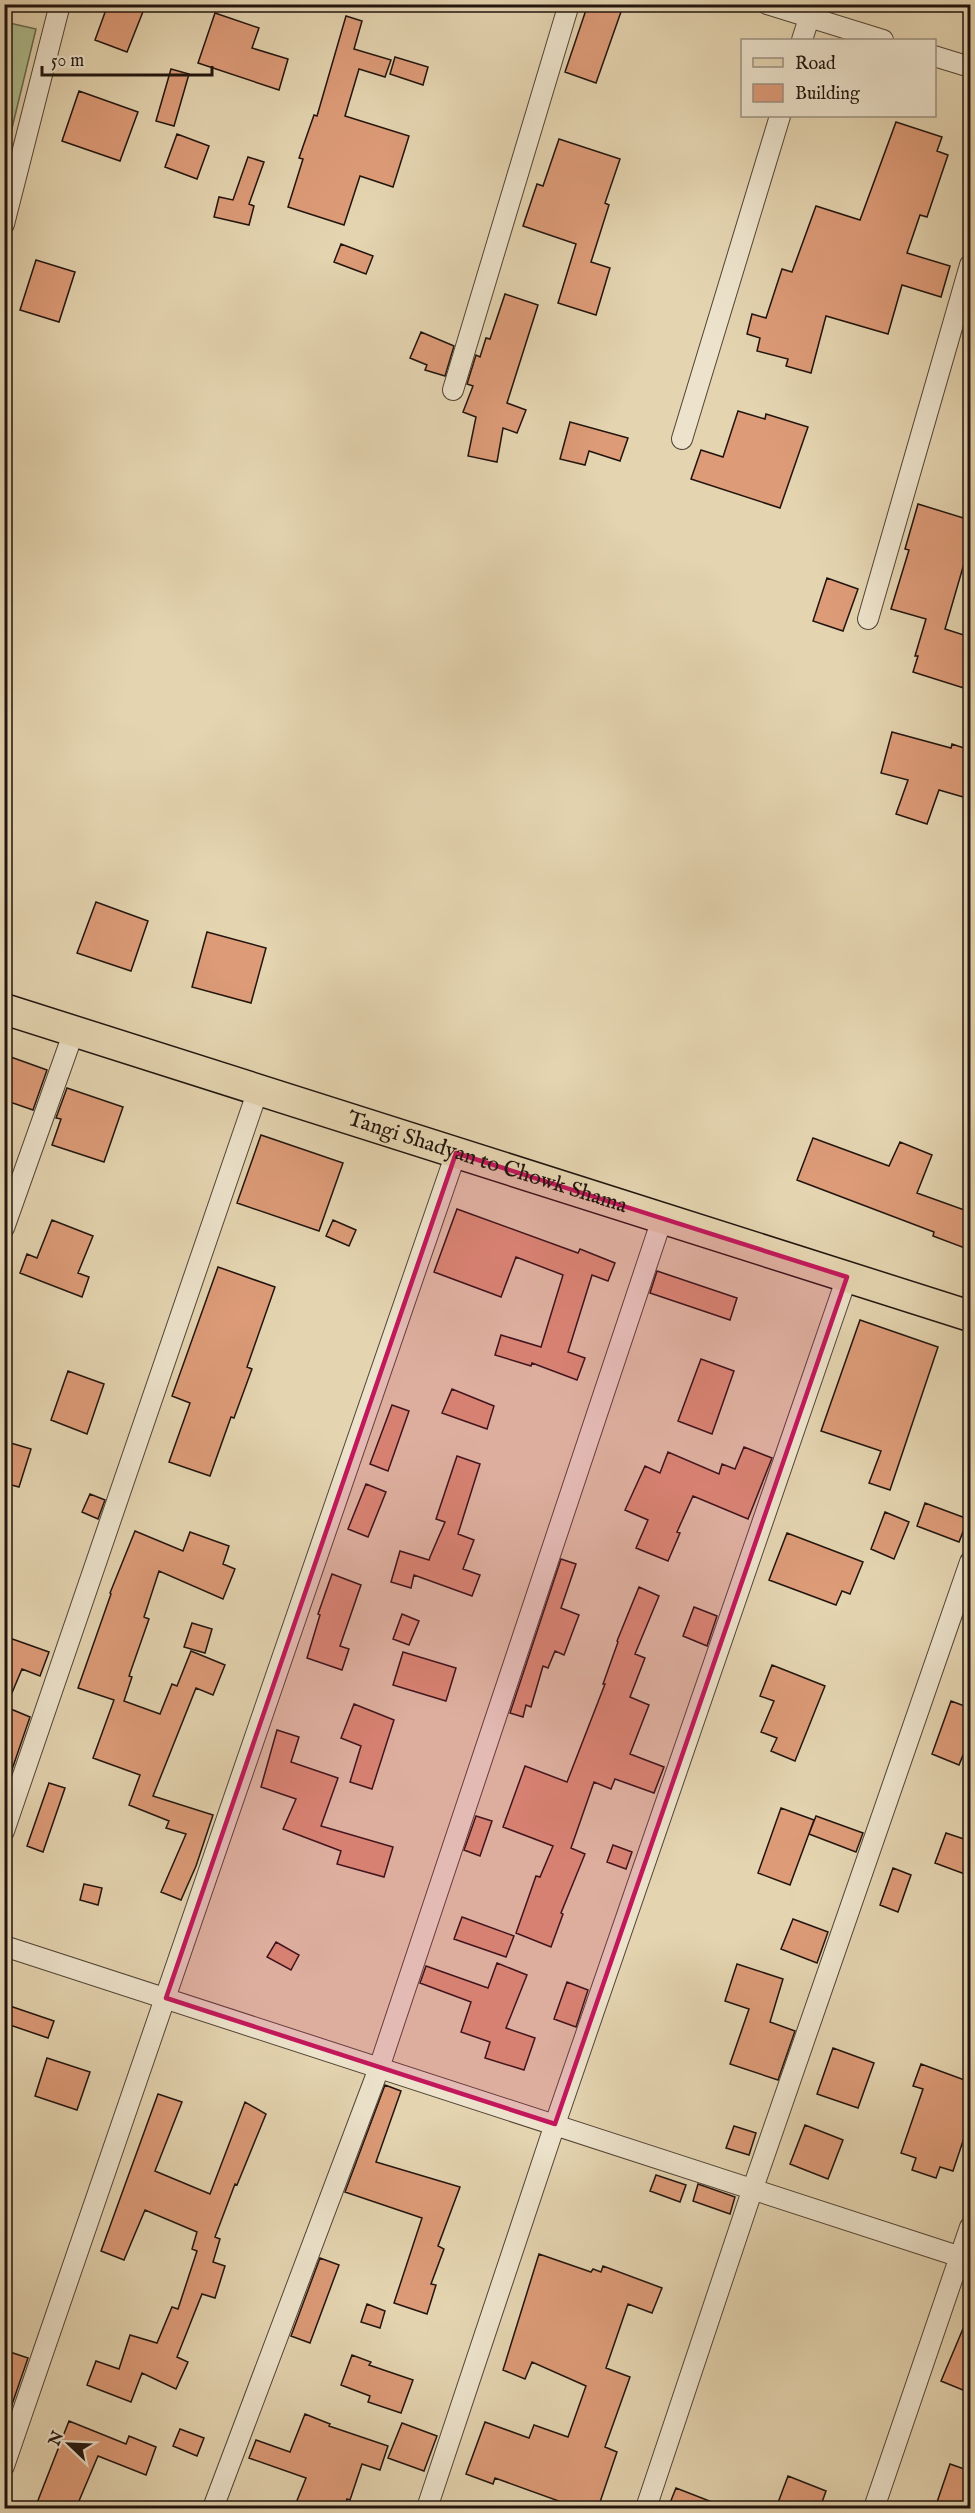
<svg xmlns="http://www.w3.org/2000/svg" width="975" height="2513" viewBox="0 0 975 2513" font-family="'IM FELL English',serif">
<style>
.green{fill:#afbe90;stroke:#68694f;stroke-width:1.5}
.building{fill:#dd9b78;stroke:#21140e;stroke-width:1.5}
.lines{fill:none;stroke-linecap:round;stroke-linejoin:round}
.street-casing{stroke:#524436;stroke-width:22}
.primary-casing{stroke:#21140e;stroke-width:33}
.street{stroke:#ede3cc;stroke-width:20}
.primary{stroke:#e4d4b0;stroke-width:30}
.marked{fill:#c2185b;fill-opacity:0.2;stroke:#c2185b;stroke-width:4.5;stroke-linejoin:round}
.labels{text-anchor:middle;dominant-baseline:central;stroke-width:6;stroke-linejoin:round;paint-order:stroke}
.street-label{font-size:22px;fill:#21140e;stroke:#ede3cc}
</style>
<rect width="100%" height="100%" fill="#e4d4b0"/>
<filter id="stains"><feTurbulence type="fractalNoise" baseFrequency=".00333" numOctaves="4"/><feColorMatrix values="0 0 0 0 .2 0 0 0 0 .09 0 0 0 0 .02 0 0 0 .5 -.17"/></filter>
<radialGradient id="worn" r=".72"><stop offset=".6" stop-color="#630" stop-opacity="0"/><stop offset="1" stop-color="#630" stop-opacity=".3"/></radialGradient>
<path class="green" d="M5,22L36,29L5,157L4,22Z"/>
<path class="building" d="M108,4H146L127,52L95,40Z
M588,4H608L622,9L596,83L565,72Z
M215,13L259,28L252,48L288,59L279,90L198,63Z
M346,16L362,21L354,49L391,60L385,77L359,69L345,116L409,136L393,187L360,176L344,225L288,207L303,159L299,158L314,115L317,116Z
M395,57L428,67L423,85L390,74Z
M171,69L189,74L174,126L156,121Z
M79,91L138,112L120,161L62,141Z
M896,122L942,137L937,151L948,155L927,217L920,215L907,253L950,266L941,297L902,285L888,334L826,316L811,373L786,366L788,359L757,351L760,338L747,334L752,314L766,318L782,269L792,272L816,206L860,220Z
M177,134L209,146L197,179L165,167Z
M559,139L620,159L605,203L609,205L591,262L610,268L596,315L558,303L576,244L523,226L537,184L543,186Z
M248,157L264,162L249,204L254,206L249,225L214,217L219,197L233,200Z
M341,244L373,256L366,274L334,262Z
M36,260L75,272L59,322L20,310Z
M505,294L538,305L507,403L526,410L517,433L503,428L497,462L468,456L476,417L463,412L473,386L467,384L476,355L480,357L486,338L490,339Z
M421,332L454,346L445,376L425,370L427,365L410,358Z
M738,411L765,419L766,414L808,427L780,508L691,479L701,450L723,457Z
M570,422L628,438L620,461L589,451L585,465L560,459Z
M918,504L970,520V543L945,629L970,637V690L913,672L918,656H915L926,619L891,609L909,550L905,549Z
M827,578L858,589L843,631L813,621Z
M892,732L951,748L952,744L970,750V799L939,790L927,824L896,814L908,780L881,773Z
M96,902L148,921L131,971L77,953Z
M207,932L266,948L251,1003L192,987Z
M8,1056L47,1070L33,1110L4,1100V1066Z
M67,1088L123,1107L104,1162L52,1145L61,1119L56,1118Z
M261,1135L343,1163L319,1231L237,1203Z
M813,1138L889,1166L900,1142L932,1155L917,1193L970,1212V1250L933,1236L934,1232L797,1180Z
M457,1209L578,1253L580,1249L615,1263L608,1281L592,1275L568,1352L585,1358L577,1380L532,1363L531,1366L495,1355L501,1335L541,1347L563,1275L516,1257L501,1297L434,1272Z
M52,1220L93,1236L78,1273L89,1277L82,1297L20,1273L27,1254L37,1258Z
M333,1220L356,1230L349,1246L326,1236Z
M218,1267L275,1287L247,1367L252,1369L234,1418L231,1417L210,1476L169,1462L190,1403L172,1396Z
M657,1271L737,1298L730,1320L650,1293Z
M860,1320L938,1347L890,1490L869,1483L881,1451L821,1431Z
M701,1359L734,1371L712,1434L678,1421Z
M68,1371L104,1384L87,1434L51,1420Z
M452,1389L494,1406L487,1429L442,1413Z
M392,1405L409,1411L388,1471L370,1464Z
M4,1441L31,1449L19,1487L4,1483Z
M744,1447L772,1458L748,1519L693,1496L677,1532L680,1533L668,1561L636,1548L648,1520L625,1510L645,1466L660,1473L668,1452L719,1474L722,1464L735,1469Z
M457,1456L480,1464L458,1534L474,1540L463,1569L480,1575L472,1596L414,1575L411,1588L391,1582L400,1551L429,1560L430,1557L445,1522L436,1519Z
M366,1484L386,1492L368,1537L348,1529Z
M90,1494L105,1500L98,1519L82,1512Z
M925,1503L968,1519L959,1542L917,1526Z
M885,1512L909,1522L894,1559L871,1549Z
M135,1531L183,1551L190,1532L229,1546L223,1564L235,1569L223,1599L159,1571L144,1617L149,1619L129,1676L132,1677L124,1701L160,1714L172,1684L177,1686L191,1651L225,1665L213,1695L196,1688L153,1796L213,1815L196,1866L181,1900L161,1892L186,1834L166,1828L169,1821L129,1805L140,1775L93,1758L114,1700L78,1688L111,1594L110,1593Z
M787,1533L863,1562L850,1594L842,1591L836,1605L769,1580Z
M561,1559L576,1564L561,1608L579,1615L564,1655L555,1651L548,1668L543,1666L531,1707L526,1705L523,1717L510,1713Z
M332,1574L361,1585L340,1646L349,1649L342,1670L307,1658L320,1615L318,1614Z
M639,1587L659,1596L635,1654L645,1658L630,1697L649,1705L630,1754L664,1767L654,1793L615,1779L611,1789L594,1782L571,1848L585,1854L561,1913L563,1914L551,1947L516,1933L536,1876L540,1877L553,1846L503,1827L525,1766L567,1782L605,1684H603L618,1642L617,1641Z
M694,1607L717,1616L707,1646L683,1636Z
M402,1614L419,1621L409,1645L393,1639Z
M192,1623L212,1629L205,1653L184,1647Z
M4,1636L49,1652L40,1676L22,1669L6,1707L30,1717L6,1787Z
M403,1652L456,1668L446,1701L393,1685Z
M772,1665L825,1686L795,1761L771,1751L777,1738L761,1732L774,1701L760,1696Z
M951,1701L970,1708V1738L959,1765L932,1754Z
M354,1704L394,1720L372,1789L350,1782L361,1746L341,1738Z
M277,1730L299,1737L291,1762L338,1778L321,1826L393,1847L384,1877L337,1864L341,1851L283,1829L296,1799L261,1787Z
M49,1783L65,1788L43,1852L27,1846Z
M781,1808L814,1820L790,1885L758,1873Z
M476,1816L492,1821L480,1856L464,1850Z
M816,1816L863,1833L856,1852L809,1834Z
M946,1833L970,1841V1876L935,1863Z
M613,1845L632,1852L626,1869L607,1862Z
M893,1868L911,1875L898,1912L880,1905Z
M84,1884L102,1888L98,1905L80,1900Z
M462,1917L514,1936L506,1957L454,1939Z
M793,1919L828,1932L817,1963L781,1949Z
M276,1942L299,1955L291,1970L267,1957Z
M497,1963L527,1975L506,2028L535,2038L524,2070L485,2058L490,2042L461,2032L471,2002L420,1983L426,1966L488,1988Z
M737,1964L783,1979L770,2022L795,2031L778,2080L730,2064L749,2009L725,2001Z
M567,1982L588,1990L576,2027L554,2019Z
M4,2004L54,2021L48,2038L4,2023Z
M833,2048L874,2063L858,2108L817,2094Z
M47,2058L90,2072L77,2110L35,2096Z
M921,2064L970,2082V2120L953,2171L940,2167L936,2178L912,2170L916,2158L901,2153L923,2089L913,2086Z
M385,2085L401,2091L376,2162L460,2187L438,2246L444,2249L431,2284L436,2285L427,2314L394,2303L422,2218L345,2192Z
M158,2094L182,2102L155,2171L210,2194L245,2102L266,2114L237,2185L235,2184L215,2237L220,2239L213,2262L225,2266L215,2298L202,2294L177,2357L188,2362L176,2389L142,2373L131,2402L87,2385L96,2361L119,2369L130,2335L157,2343L172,2307L178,2309L197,2251L192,2249L197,2232L145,2210L124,2260L101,2251Z
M805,2125L843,2140L828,2179L790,2164Z
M734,2126L756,2133L749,2155L726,2148Z
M656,2175L686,2185L680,2202L650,2191Z
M698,2184L735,2197L730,2214L693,2201Z
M539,2254L591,2272L593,2269L601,2272L603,2266L662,2288L652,2313L628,2304L606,2368L630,2377L605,2447L617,2452L598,2508H578L495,2478L493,2484L466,2474L485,2422L529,2438L534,2425L568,2437L586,2386L532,2362L525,2379L503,2370Z
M320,2258L339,2265L310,2343L291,2336Z
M367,2304L385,2311L380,2328L361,2322Z
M970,2312V2393L941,2381Z
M4,2350L28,2358L7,2419H4Z
M352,2355L371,2362L369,2365L413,2380L401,2413L368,2402L370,2396L341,2385Z
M305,2414L330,2424L329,2426L388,2446L380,2470L362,2464L350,2500L347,2499L344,2508H294L306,2478L249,2458L256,2440L290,2452Z
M69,2421L126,2444L129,2436L156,2447L146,2475L98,2456L76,2508H35Z
M402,2423L437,2436L424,2471L388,2458Z
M180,2429L204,2438L197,2456L173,2446Z
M950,2464L970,2471V2508H935Z
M788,2476L826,2491L820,2508H776Z
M676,2488L725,2507V2508H668Z"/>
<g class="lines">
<defs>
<path id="street" d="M767,4L883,40
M802,40L809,18
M934,56L970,67
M4,224L60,4
M453,390L569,4
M682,439L780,116
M868,619L970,265
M4,1228L74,1031
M4,1831L258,1090
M4,1946L970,2260
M4,2466L456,1153
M213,2508L379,2068L662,1219
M427,2508L555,2124L847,1277
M646,2508L753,2188L970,1562
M874,2508L970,2227"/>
<g id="primary">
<path id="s1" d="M4,1009L970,1316"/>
</g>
</defs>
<use href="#street" class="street-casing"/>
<use href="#primary" class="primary-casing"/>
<use href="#street" class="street"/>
<use href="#primary" class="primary"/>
</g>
<path class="marked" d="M456,1153L847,1277L555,2124L166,1998Z"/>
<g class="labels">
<g class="street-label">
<text stroke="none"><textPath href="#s1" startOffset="507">Tangi Shadyan to Chowk Shama</textPath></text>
</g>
</g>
<rect width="975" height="2513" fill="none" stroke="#e4d4b0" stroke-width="24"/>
<rect x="6" y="6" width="963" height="2501" fill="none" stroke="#21140e" stroke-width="3"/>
<rect x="12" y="12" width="951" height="2489" fill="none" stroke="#21140e" stroke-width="1.5"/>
<rect x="741" y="39" width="195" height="78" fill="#ede3cc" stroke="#9b9080" stroke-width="1.5"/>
<rect x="753" y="58" width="30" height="9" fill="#e4d4b0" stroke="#9b9080" stroke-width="1.5"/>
<text x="795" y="69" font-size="18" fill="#21140e">Road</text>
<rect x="753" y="84" width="30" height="18" fill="#dd9b78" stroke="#9b9080" stroke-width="1.5"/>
<text x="795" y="99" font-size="18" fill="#21140e">Building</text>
<g transform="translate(69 2444) rotate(293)" stroke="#ede3cc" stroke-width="4.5" paint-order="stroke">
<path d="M0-4.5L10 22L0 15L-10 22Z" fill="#21140e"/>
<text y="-9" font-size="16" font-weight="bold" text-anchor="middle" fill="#21140e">N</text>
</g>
<path d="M42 66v9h170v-9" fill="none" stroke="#21140e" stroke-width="3"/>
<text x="51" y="66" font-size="18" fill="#21140e" stroke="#ede3cc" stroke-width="4.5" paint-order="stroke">50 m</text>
<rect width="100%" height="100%" filter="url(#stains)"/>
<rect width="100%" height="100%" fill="url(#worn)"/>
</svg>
